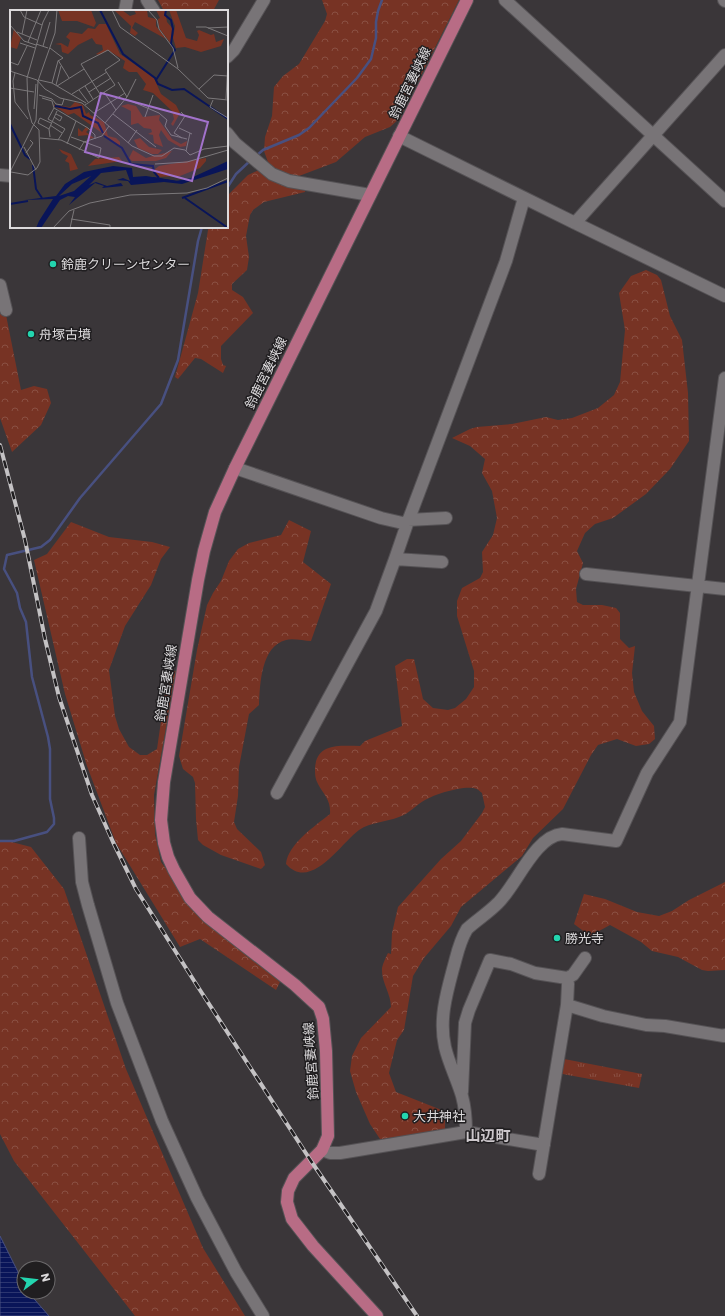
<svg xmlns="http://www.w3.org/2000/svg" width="725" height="1316" viewBox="0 0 725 1316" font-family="Poppins,'Noto Sans JP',sans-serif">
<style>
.forest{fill:url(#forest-crowns)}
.park{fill:url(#park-tufts)}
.water{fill:url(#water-rules);stroke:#485080}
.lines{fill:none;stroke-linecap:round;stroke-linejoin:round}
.stream{stroke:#485080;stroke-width:2.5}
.minor-casing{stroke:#555255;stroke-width:14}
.major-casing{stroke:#555255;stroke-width:14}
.minor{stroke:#787477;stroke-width:12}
.major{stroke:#b86c85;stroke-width:12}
.rail-casing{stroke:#c4c2c4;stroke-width:4}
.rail{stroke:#201e20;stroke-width:2.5;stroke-dasharray:8;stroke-linecap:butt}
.poi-dot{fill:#23d5af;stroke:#201e20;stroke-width:1.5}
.labels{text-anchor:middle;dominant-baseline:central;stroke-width:3;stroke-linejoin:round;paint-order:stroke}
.street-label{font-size:13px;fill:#dcdadc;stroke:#201e20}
.poi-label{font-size:13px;fill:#dcdadc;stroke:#201e20;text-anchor:start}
.quarter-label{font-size:15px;font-weight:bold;fill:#ccc7cb;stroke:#201e20}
.inset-river{fill:none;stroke:#091559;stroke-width:2}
.inset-road{fill:none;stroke:#7b787a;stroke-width:1}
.view{fill:#a272cb;fill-opacity:0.15;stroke:#a272cb;stroke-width:2}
.inset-edge{fill:none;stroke:#dcdadc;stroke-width:2}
</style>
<defs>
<pattern id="forest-crowns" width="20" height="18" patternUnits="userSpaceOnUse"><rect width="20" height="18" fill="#773324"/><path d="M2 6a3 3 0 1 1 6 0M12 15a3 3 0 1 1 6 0" fill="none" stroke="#8a5043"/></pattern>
<pattern id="park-tufts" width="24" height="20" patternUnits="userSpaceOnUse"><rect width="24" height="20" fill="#773324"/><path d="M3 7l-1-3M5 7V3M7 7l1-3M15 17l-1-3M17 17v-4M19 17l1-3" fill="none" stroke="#8a5043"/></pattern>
<pattern id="water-rules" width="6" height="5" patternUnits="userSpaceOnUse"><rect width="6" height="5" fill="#091559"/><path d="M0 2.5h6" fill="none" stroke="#2c3670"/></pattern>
</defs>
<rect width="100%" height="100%" fill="#3a3639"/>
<path class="forest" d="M158,0H219L213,11H164Z
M322,0H459L399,119L390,127L365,137L336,162L299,176H286L269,165L264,151L265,137L272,116L274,87L283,76L299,64L325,21L327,14Z
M259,170L306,186L305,192L264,202L253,210L250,215L246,236L249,257L247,270L232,284V290L243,297L253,313L221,346V359L223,365L226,366L223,373L201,359L195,358L178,379L175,377L198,293L208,230L209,227H227V196L248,175Z
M646,270L657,275L661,280L670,316L682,340L688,393L689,441L670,469L646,494L613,518L595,524L585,533L577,551L583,563L576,589L577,602L583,605H602L616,608L620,613V639L629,648L635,646L632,673L634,692L642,711L654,726L655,739L649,744L636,746L617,739L598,745L591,755L563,809L533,838L522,856L461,907L451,926L424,958L413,976L404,1030L397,1040L389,1073L396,1092L439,1109L445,1113V1129L382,1142L370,1124L356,1092L350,1071L352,1056L361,1038L391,1007C391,993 381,982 382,968C383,963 386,957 388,953L391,954L392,933L398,907L441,859L461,841L482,813L485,807L482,793C480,792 479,790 477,789C466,784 435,794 425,800C416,805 409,814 399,817C386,822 371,822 359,830C341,843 311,892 286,864C288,844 315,826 330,814C331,800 324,795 318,784C315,779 315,774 315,769C316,742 341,746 360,746L365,741L402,726L395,666L407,659H414L423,699L433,708L448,710L455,708L466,699L474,687V671L457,616V601L462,588L480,578L483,572L482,552L493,535L497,518L492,491L482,473L485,459L470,446L452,438L470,429L477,427L512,424L546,417L558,420L572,418L598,408L614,395L620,382L625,330L619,293L631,276Z
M0,285L21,390L34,386L47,389L51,403L41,425L12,452L0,418Z
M289,520L311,531L303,562L331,584L311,641C304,641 293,638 286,640C261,646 260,684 259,705L249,714L239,767L238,796L234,822L237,829L261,852L265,865L261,869L221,855L203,845L198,840L196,819L195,783L193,777L183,769L179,756L197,650L207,605L213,593L221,581L229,561L238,549L249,543L281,535Z
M71,522L109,537L152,542L170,547L161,559L151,585L125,626L109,670L115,716L119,729L129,747L140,755H147L157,749L168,672L176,671L154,795L155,834L161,862L177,884L208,922L280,982L276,990L200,939L180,947L116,843L87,766L65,694L34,560L47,554Z
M4,840L31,847L64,889L126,1069L203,1248L245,1316H135L14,1161L0,1134V842Z
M725,882V970L708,971L702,970L678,957L652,951L641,942L610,925L590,936L574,924L584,894L605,899L637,912L659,916L672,911L689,900Z"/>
<path class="park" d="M559,1058L642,1074L639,1088L557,1073Z"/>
<path class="water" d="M0,1236L24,1284V1292H28L49,1316H0Z"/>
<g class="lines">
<path class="stream" d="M256,156L263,150L299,135L309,128L357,78L371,59L376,38V22L378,11L382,0
M227,188L236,174L251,160
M0,841H14L47,832L54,824V818L50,799V749L48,737L32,677L26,622L20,608L17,593L4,569L7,555L41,547L50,540L80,498L161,404L178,360L198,241L202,227"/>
<defs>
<path id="minor" d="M147,0L154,11
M505,0L725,201
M724,0L725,1
M125,11L127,0
M227,57L234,50L264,0
M227,133L235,143L272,174L289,181L370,195
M399,136L575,223L725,296
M0,175L11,176
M575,223L725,55
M0,285L6,310
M235,468L381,518L407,524
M408,520L446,518
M395,559L442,562
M586,574L725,589
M277,793L376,611L395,559L407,524L506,261L524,198
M79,838L82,882L88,905L117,1003L162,1121L197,1198L236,1272L263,1316
M567,978L573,975L585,958
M567,1005L603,1016L646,1025L665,1026L724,1036L725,1035
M462,1092L465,1023L469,1010L490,960L511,964L535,973L567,978L568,984L567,1005L539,1174
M466,1132C466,1121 465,1107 462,1096C457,1079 449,1064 445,1047C439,1020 446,995 453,969C457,955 459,942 467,929C477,920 488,913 498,903C516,886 535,836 562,834L616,841L647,773L680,722L725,378
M322,1150L330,1153H340L466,1132L544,1145"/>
<path id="major" d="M377,1316L313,1246L292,1219L287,1202L288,1191L294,1178L322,1150L328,1136L326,1051L323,1019L319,1007L295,985L208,917L190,898L174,870L168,857L164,843L161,820L164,782L198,580L204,551L215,512L235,468L467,0"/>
</defs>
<use href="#minor" class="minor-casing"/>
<use href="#major" class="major-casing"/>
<use href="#minor" class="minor"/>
<use href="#major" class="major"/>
<defs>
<path id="rail" d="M0,445L25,540L45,639L59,697L92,795L113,842L136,889L198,987L311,1161L417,1316"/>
</defs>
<use href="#rail" class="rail-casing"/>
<use href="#rail" class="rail"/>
</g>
<g class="poi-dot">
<circle cx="53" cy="264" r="4"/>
<circle cx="31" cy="334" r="4"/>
<circle cx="557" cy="938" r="4"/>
<circle cx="405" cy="1116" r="4"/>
</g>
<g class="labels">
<g class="street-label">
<text transform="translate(410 83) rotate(-64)">鈴鹿宮妻峡線</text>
<text transform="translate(266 373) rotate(-64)">鈴鹿宮妻峡線</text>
<text transform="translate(166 683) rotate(-81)">鈴鹿宮妻峡線</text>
<text transform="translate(311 1061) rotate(-94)">鈴鹿宮妻峡線</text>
</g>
<g class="poi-label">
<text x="61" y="264">鈴鹿クリーンセンター</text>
<text x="39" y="334">舟塚古墳</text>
<text x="565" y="938">勝光寺</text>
<text x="413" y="1116">大井神社</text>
</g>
<g class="quarter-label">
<text x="488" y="1135">山辺町</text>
</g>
</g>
<g transform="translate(10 10)">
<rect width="218" height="218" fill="#3a3639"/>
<path d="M104,0H112L120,6L126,4L124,0H137L138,7L146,9V16L156,29L125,12L122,18L128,23L125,26L120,23L121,16ZM146,0H155L157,12L163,19L161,34L149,18L148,9L150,8ZM159,0H166L176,28L187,31L189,25L187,21L189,20L201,25L204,24L206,32L214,29L211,36L191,42L175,37L166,38L163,28L165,16ZM89,14H96L110,44L144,68L151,84L166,95L170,103L163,116L161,114L164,109L162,101L143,83L133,80L136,74L127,62H119L113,58L115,51L98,40L89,45L86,44L93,40L92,35L86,34L82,28L68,35L58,44L52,42L51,35L45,34L51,33L58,37L60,30L56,27L60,22L72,24L78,18L85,19ZM4,19L11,28L7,39L0,37ZM65,92L73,95L76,104L79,102L80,105L94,112L98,126L106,128L110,132V136L64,103L58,105L43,95L60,97ZM118,94L126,96L133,107L150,105L149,110L162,129L171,134L177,131L176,136L170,137L158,130L151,120L149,125L153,137L144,133L143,125L138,124L142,122L141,119L134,118L128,113L121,115V101L111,96ZM76,117L79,119L76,122L84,128L78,129V125L68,126V118L72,122ZM130,128L139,137L152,140L148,144H142L128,138L124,130ZM49,139L61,144L68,159L60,161L59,153L55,151L58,146L52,143ZM123,140L136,148L162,141L156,148L146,151H122L119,148ZM109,147L112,151L78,156L85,149ZM196,148V151L190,158L170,166L147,167L145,164L144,160L149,156Z" fill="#773324"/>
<path d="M48,0H81L86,13L84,17L67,11H52Z" fill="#773324"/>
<path d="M218,151V159L172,174L154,172L121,175L118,171L107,170L113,168L120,171L116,160L91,163L79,175L86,172L97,176L111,173L113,176L92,178L94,176L85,173L59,195L65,187L58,186L50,190L31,218H26L29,211L43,189L15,190L46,186L55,174L74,162L103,156L122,158L123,167L136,166L166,171L181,168ZM81,166L64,181L49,186L62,174Z" fill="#091559" fill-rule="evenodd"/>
<path class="inset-river" d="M90,0L113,44L145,68L148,74L162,80L174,79L218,109M146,70L165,40L161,34L163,19L161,10L155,5L156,0M45,96L60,99L71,97L73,106L88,113L93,123M0,114L15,145L20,149M94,126L112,138L121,154L143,156L144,162L149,168M23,155L26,179L32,188M143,168L168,172M172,188L218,171M175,188L218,218M0,194L18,191"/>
<path class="inset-road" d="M10,0L14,7L32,15M102,0L110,17L168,59L198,88L218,90M138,0L147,10L149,19L163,38L168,58M0,15L14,31L26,35M186,17H196L218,26M198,18L218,17M7,22L12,24L17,0M12,24L27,30M18,32L31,0M10,33L25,38M26,34L38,38M33,36L40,12M40,38L53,48L48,51L42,73M0,43L1,62M48,50L59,68M0,52L8,55L17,36M0,61L27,70L35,79L50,88L72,93L122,136L144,146H152L164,138L175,140L180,145L194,139L218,136M5,63L3,71L5,92L18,109M29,70L42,73L76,93M46,75L51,56M47,76L74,59M75,76L83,89M0,78L24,82M189,79L204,65L218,66M69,80L78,92M79,82L101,68M94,82L106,100M62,84L97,62M29,85L42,89L46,94L52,95L54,89M117,87L126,69M32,88L42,91L44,98M116,89L149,103L157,110L155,116L161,125L177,129M216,89L218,51M203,90L200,97L218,108M75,95L105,75L95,60L110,50L98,40L71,54L90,84M24,99L26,74M171,102L175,106L164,123L172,128M84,103L115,83M103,104L146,137M44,107L50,111L52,107L46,104M135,107L143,85M95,113L117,87L108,72M40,115L52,123M169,118L182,124M39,119L28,113L29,110L30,108L41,113M40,127L39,119L47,101M30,128L51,130L89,148L91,138L61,127M48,130L55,119L38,109L44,98L78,118L85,125V129M118,133L127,120M57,134L66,111M14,137L26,160M69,140L74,132L92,126L99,116M176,141L180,123M16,143L23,133L20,130M145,154L177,152L218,140M0,162L26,110L28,71L45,23L47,0M1,162L18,165L27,158L30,152L29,120L22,113L18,99L17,68L33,12L39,0M61,209L100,215V218M43,218L59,201L80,193L120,185L177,183L197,178L218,168M60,218L64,200"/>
<path class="view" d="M91,83L198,112L182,171L75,142Z"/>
<rect width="218" height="218" class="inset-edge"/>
</g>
<g transform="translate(36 1280) rotate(75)"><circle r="19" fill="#201e20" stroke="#6b696b"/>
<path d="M0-3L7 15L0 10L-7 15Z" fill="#23d5af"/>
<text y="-6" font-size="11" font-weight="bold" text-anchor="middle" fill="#dcdadc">N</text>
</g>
</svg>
